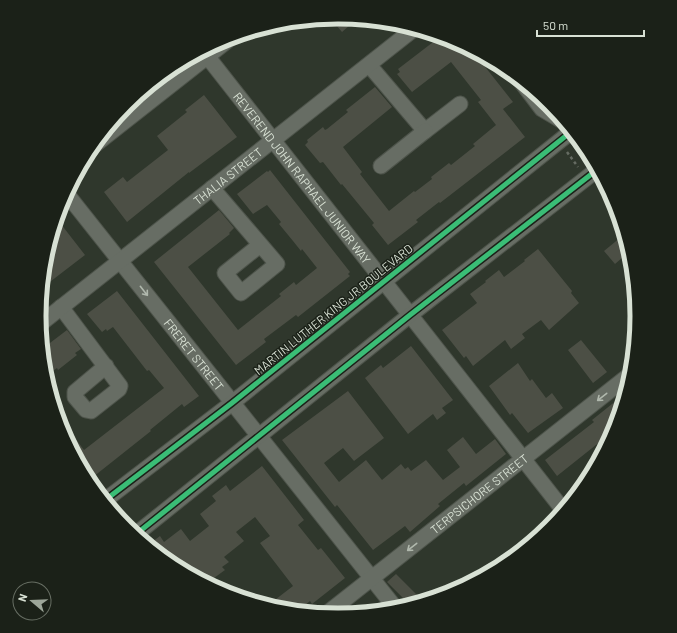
<svg xmlns="http://www.w3.org/2000/svg" width="677" height="633" viewBox="0 0 677 633" font-family="Barlow,sans-serif">
<style>
.building{fill:#4c4f45}
.lines{fill:none;stroke-linecap:round;stroke-linejoin:round}
.minor-casing{stroke:#4e544b;stroke-width:17}
.path{stroke:#666c63;stroke-width:2.5;stroke-dasharray:3 3;stroke-linecap:butt}
.minor{stroke:#676d64;stroke-width:15}
.cycleway-casing{stroke:#1b2118;stroke-width:8}
.cycleway{stroke:#3abd76;stroke-width:5}
.oneway{stroke:#b0b8ad}
.labels{text-anchor:middle;dominant-baseline:central;stroke-width:3;stroke-linejoin:round;paint-order:stroke}
.street-label{font-size:12px;fill:#d8e1d4;stroke:#1b2118}
.rim{fill:none;stroke:#d8e1d4;stroke-width:5}
</style>
<rect width="100%" height="100%" fill="#2f372c"/>
<path class="building" d="M339,17L357,19L342,32L330,18Z
M441,36L453,40L471,49L513,102L503,109L525,137L440,203L439,202L416,220L418,222L388,245L372,225L374,223L342,184L341,185L323,162L320,163L305,145L308,142L307,140L323,127L325,130L327,129L348,112L346,110L375,87L392,107L343,147L362,172L360,174L389,211L414,191L415,192L432,179L431,177L449,163L451,165L475,146L473,144L496,125L478,102L481,100L451,62L412,92L397,74L400,72L398,69Z
M204,95L237,137L189,173V172L127,222L104,192L123,177L127,182L168,150L157,136L187,112L185,110Z
M270,170L350,272L348,274L350,276L298,317L296,315L264,339L266,342L236,365L154,262L219,210L234,228L229,233L230,234L188,267L238,330L281,296L279,294L294,282L296,285L317,268L302,249L301,251L293,241L279,224L281,222L267,205L253,214L237,194L267,171L268,172Z
M57,219L85,255L42,288L45,258Z
M621,237L629,246L630,251L615,264L604,251Z
M538,249L572,291L571,293L579,303L549,330L541,320L522,334L525,338L511,349L505,340L473,366L466,356L464,358L442,330L477,303L470,294L486,282L485,281L499,270L504,277L525,261L524,260Z
M117,291L199,396L184,407L182,404L150,430L151,431L88,481L63,433L68,429L84,450L164,388L149,370L147,371L113,327L107,331L106,329L102,332L87,314Z
M67,330L81,349L75,353L77,355L58,370L57,368L50,373L44,364L42,349Z
M581,340L607,372L593,383L568,350Z
M411,346L453,400L442,408L446,413L437,420L433,414L408,434L365,378L381,365L383,368Z
M518,363L530,381L532,379L546,398L552,393L563,408L528,433L512,413L510,415L489,386Z
M348,391L384,438L354,461L343,448L324,463L339,482L366,460L382,480L401,464L405,469L408,467L411,471L426,460L443,480L460,467L447,450L463,437L476,454L495,439L506,454L466,486L464,483L438,504L440,506L410,532L405,526L373,550L337,505L335,507L282,440Z
M627,392L615,431L610,442L606,437L557,476L545,460L594,422L592,420Z
M262,466L304,520L298,525L318,550L321,548L345,578L312,604L310,601L297,612L280,610L267,606L293,586L260,543L270,536L255,517L236,532L244,541L224,557L229,562L222,567L225,570L214,578L227,594L172,565L148,545L160,536L164,542L181,529L190,541L209,526L200,514L216,501L212,496L226,485L230,491Z
M396,574L424,602L411,606L387,582Z"/>
<g class="lines">
<defs>
<g id="minor">
<path id="s1" d="M203,51L564,511"/>
<path d="M369,65L425,131L460,104"/>
<path d="M520,80L542,109L564,122L589,153"/>
<path d="M92,147L232,37"/>
<path d="M381,166L425,131"/>
<path d="M212,188L277,264L241,293L225,273L260,245"/>
<path id="s2" d="M66,193L397,610"/>
<path d="M61,307L120,386L119,389L91,411L86,410L75,397V392L106,366"/>
<path id="s3" d="M40,324L415,28"/>
<path d="M104,501L232,403L572,131"/>
<path d="M135,535L410,315L598,169"/>
<path id="s4" d="M325,615L632,373"/>
</g>
</defs>
<use href="#minor" class="minor-casing"/>
<path class="path" d="M567,152L578,167"/>
<use href="#minor" class="minor"/>
<defs>
<path id="cycleway" d="M104,501L232,403L572,131
M135,535L410,315L598,169"/>
</defs>
<use href="#cycleway" class="cycleway-casing"/>
<use href="#cycleway" class="cycleway"/>
</g>
<defs><path id="oneway-shaft" d="M-6 0H5M1.5-3L5.5 0L1.5 3" fill="none" stroke-width="1.6" stroke-linecap="round" stroke-linejoin="round"/></defs>
<g class="oneway">
<use href="#oneway-shaft" transform="translate(144 291) rotate(52)"/>
<use href="#oneway-shaft" transform="translate(602 397) rotate(142)"/>
<use href="#oneway-shaft" transform="translate(412 547) rotate(142)"/>
</g>
<g class="labels">
<g class="street-label">
<text stroke="none"><textPath href="#s3" startOffset="239">THALIA STREET</textPath></text>
<text stroke="none"><textPath href="#s1" startOffset="161">REVEREND JOHN RAPHAEL JUNIOR WAY</textPath></text>
<text transform="translate(333 309) rotate(-39)">MARTIN LUTHER KING JR BOULEVARD</text>
<text stroke="none"><textPath href="#s2" startOffset="206">FRERET STREET</textPath></text>
<text stroke="none"><textPath href="#s4" startOffset="196">TERPSICHORE STREET</textPath></text>
</g>
</g>
<path d="M0 0H677V633H0ZM46 316a292 292 0 1 1 584 0a292 292 0 1 1-584 0Z" fill="#1b2118" fill-rule="evenodd"/>
<path class="rim" d="M46 316a292 292 0 1 1 584 0a292 292 0 1 1-584 0Z"/>
<g transform="translate(32 601) rotate(289)"><circle r="19" fill="#1b2118" stroke="#676e63"/>
<path d="M0-3L7 15L0 10L-7 15Z" fill="#9da699"/>
<text y="-6" font-size="11" font-weight="bold" text-anchor="middle" fill="#d8e1d4">N</text>
</g>
<path d="M537 30v6h107v-6" fill="none" stroke="#d8e1d4" stroke-width="2"/>
<text x="543" y="30" font-size="12" fill="#d8e1d4" stroke="#1b2118" stroke-width="3" paint-order="stroke">50 m</text>
</svg>
